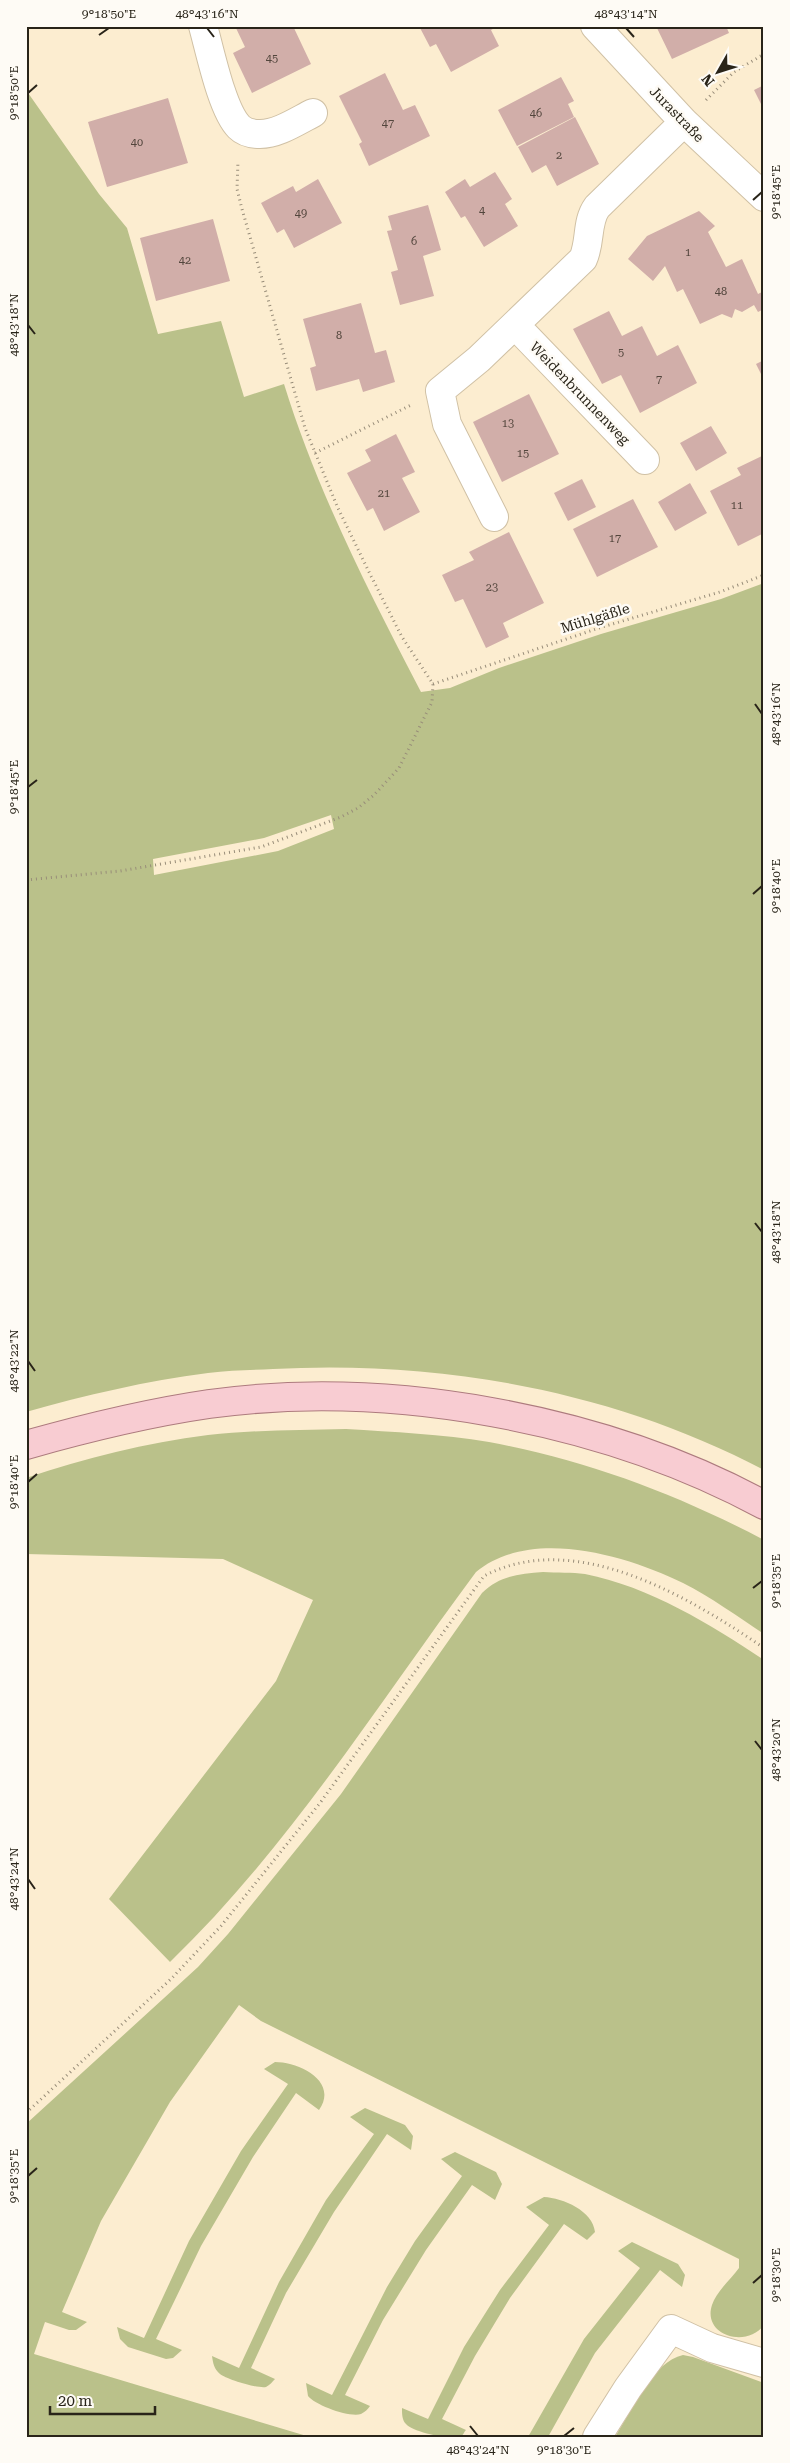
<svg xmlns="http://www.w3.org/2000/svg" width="790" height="2463" viewBox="0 0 790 2463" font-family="'Roboto Serif',serif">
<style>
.green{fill:#bac18a;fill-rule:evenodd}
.building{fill:#d1aea9}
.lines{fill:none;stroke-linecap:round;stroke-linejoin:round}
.minor-casing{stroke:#d0c1a5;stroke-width:30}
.major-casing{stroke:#ad7b7e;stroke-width:30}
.path{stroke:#988d79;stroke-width:3;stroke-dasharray:1 4;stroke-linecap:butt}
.minor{stroke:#fff;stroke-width:28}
.major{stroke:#f8ccd2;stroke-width:28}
.ticks{fill:none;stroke:#292419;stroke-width:2}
.labels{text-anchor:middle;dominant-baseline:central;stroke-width:5;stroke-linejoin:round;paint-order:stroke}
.number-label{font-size:11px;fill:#53463d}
.street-label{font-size:14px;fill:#292419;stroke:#fefbf5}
.neatline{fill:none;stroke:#292419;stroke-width:2}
.ticks-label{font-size:12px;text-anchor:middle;fill:#292419}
</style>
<rect width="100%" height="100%" fill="#fcedd0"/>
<path class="green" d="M26,90L99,194L127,228L158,334L221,321L244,397L284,384C317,491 369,592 421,692L450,688L499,668L601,634L721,599L764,583V1470C614,1391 441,1360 273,1369C252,1370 230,1370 208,1373C146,1381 86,1395 26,1412ZM331,815L334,829L278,851L154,875L153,859L264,838Z
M346,1429C393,1432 442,1434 489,1442C586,1460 677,1494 764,1540V1634C738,1617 711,1597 683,1583C625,1555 531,1527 476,1572C378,1704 289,1847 170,1962L109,1899L276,1681L313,1600L223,1559L26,1554V1478C85,1458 146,1443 208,1435C254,1430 300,1430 346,1429Z
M543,1572C557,1573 572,1572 585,1574C650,1587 710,1624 764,1660V2325C746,2349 702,2335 712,2305C716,2292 731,2279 739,2268V2259L261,2021L239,2005L170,2102L101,2221L62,2312L87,2322L76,2330H69L45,2322L34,2354L310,2437H26V2124L198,1967L228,1934L341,1794L482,1593C500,1575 520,1574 543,1572Z
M275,2062C299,2062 339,2081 319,2110L296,2093L253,2157L201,2246L156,2339L182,2350L173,2358L166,2359L128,2347L120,2339L117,2327L144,2338L189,2241L241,2151L288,2084L264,2069Z
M365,2108L405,2125L413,2136L411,2150L387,2134L334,2212L286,2293L251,2368L275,2379C272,2382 270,2385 266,2387C258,2389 226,2379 220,2374C214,2369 213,2363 212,2356L239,2368L279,2282L326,2200L374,2134L350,2117Z
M455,2152L496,2172L502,2184L495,2200L472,2185L426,2250L383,2320L345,2395L370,2406C368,2409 365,2412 361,2414C350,2418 315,2405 308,2396L306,2383L332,2395L387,2287L415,2241L462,2176L441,2159Z
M544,2197C563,2198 593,2211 595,2232L587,2240L564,2224L510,2298L475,2356L442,2419L466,2430C464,2432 463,2436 460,2437C451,2440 412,2432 406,2424C402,2420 402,2414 402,2408L428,2419L464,2347L500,2290L549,2225L526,2207Z
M632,2242L678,2264L685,2275L682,2287L660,2270L595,2353L548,2437H528L584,2339L640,2268L618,2251Z
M683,2355L693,2357L764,2383V2437H615C631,2412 653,2361 683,2355Z"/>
<path class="building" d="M235,26H293L311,64L252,93L233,53L245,47Z
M419,26H498L491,30L499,46L451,72L436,44L430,47Z
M656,26H726L729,33L672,59Z
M385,73L403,110L415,105L430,136L369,166L359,144L362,142L339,96Z
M561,77L574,101L568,104L574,117L517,146L498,110Z
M764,85V110L754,90Z
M168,98L188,163L107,187L88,122Z
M575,117L599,164L557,186L546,165L532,173L518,147Z
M495,172L512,199L505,204L518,226L484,247L465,216L461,218L445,192L465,179L470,187Z
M318,179L342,223L294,248L284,229L277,233L261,203L293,186L296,192Z
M428,205L441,250L423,256L434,296L400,305L391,272L398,270L387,231L392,230L388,216Z
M699,211L715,226L708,232L726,267L742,259L758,294L764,291V309L758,312L754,305L742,312L735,309L732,318L722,314L700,324L683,289L677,292L665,266L653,281L628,259L647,236Z
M213,219L230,281L156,301L140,238Z
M361,303L375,353L386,350L395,382L363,392L359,379L316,391L310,368L316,366L303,319Z
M609,311L622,336L642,326L657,356L678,345L697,383L640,413L621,375L602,384L573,329Z
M764,360V380L756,364Z
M529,394L559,454L502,482L473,422Z
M711,426L727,453L696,471L680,443Z
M396,434L415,472L402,478L420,512L384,531L373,508L367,511L347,473L371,461L365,450Z
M764,455V533L738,546L710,491L741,475L737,468Z
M582,479L596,507L568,521L554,493Z
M690,483L707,513L675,531L658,502Z
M633,499L658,547L597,577L573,529Z
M509,532L544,603L503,623L509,637L486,648L463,599L455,602L442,575L474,560L469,552Z"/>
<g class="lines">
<defs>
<path id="minor" d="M203,26C210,51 222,110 239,127C244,132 252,134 260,134C278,134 297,121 313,113
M595,26L684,122L764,197
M515,325L645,460
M494,517L447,424L440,391L479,359L583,259C591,242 586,222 597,207L684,122
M597,2437L628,2388L671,2329L712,2348L764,2363"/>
<path id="major" d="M26,1445C86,1428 147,1413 209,1404C390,1379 603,1418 764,1505"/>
</defs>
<use href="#minor" class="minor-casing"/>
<use href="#major" class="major-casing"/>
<path class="path" d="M706,100L734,72L764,54
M315,453L411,405
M433,684L599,628L720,592L764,575
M26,880L120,871L261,847L341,817L358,808L374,795L399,768L432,702L433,684L402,637L371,576L337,506L305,428L242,209L237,189L238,161
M26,2113L171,1979L221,1926L320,1803L484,1576C575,1528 689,1597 764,1648"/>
<use href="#minor" class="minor"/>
<use href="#major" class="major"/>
</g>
<path class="ticks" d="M207,28L214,37M626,28L634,37M99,35L109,28M28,93L37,85M753,200L762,192M28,325L35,334M755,704L762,714M28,787L37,780M753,894L762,886M755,1223L762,1232M28,1361L35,1371M28,1482L37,1474M753,1588L762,1581M755,1741L762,1750M28,1879L35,1889M28,2176L37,2168M753,2283L762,2275M470,2426L478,2436M564,2436L574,2428"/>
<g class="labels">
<g class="number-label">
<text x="272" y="58">45</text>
<text x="536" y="113">46</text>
<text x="388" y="123">47</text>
<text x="137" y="142">40</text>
<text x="559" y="155">2</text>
<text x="482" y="210">4</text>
<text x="301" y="213">49</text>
<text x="414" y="241">6</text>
<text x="688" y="252">1</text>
<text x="185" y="260">42</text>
<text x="721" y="291">48</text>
<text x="339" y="335">8</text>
<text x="621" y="352">5</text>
<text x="659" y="379">7</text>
<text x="508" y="423">13</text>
<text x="523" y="453">15</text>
<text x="384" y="493">21</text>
<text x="737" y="505">11</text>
<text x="615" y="538">17</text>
<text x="492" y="587">23</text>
</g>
<g class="street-label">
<text transform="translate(677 114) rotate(46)">Jurastraße</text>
<text transform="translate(580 393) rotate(46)">Weidenbrunnenweg</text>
<text transform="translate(595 618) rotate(-17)">Mühlgäßle</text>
</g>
</g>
<rect width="790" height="2463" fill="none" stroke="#fefbf5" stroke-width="55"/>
<g transform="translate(718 72) rotate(231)" stroke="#fefbf5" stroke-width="4" paint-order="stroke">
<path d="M0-4L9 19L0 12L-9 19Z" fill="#292419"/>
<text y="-8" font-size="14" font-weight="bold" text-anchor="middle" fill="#292419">N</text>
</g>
<path d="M50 2406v8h105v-8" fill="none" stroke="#292419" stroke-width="2.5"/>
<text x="58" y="2406" font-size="15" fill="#292419" stroke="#fefbf5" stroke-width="4" paint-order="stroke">20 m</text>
<rect x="28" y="28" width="734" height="2408" class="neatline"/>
<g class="ticks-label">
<text x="109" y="18">9°18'50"E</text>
<text x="207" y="18">48°43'16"N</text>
<text x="626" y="18">48°43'14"N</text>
<text transform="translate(14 93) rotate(-90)" y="4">9°18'50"E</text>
<text transform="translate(776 192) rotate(-90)" y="4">9°18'45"E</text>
<text transform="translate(14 325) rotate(-90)" y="4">48°43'18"N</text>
<text transform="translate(776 714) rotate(-90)" y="4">48°43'16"N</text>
<text transform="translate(14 787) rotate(-90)" y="4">9°18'45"E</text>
<text transform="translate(776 886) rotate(-90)" y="4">9°18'40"E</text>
<text transform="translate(776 1232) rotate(-90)" y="4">48°43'18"N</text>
<text transform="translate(14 1361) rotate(-90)" y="4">48°43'22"N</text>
<text transform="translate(14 1482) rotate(-90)" y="4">9°18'40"E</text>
<text transform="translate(776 1581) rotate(-90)" y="4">9°18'35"E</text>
<text transform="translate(776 1750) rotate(-90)" y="4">48°43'20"N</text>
<text transform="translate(14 1879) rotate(-90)" y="4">48°43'24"N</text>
<text transform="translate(14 2176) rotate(-90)" y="4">9°18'35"E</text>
<text transform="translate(776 2275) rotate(-90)" y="4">9°18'30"E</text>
<text x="478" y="2454">48°43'24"N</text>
<text x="564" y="2454">9°18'30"E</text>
</g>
</svg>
